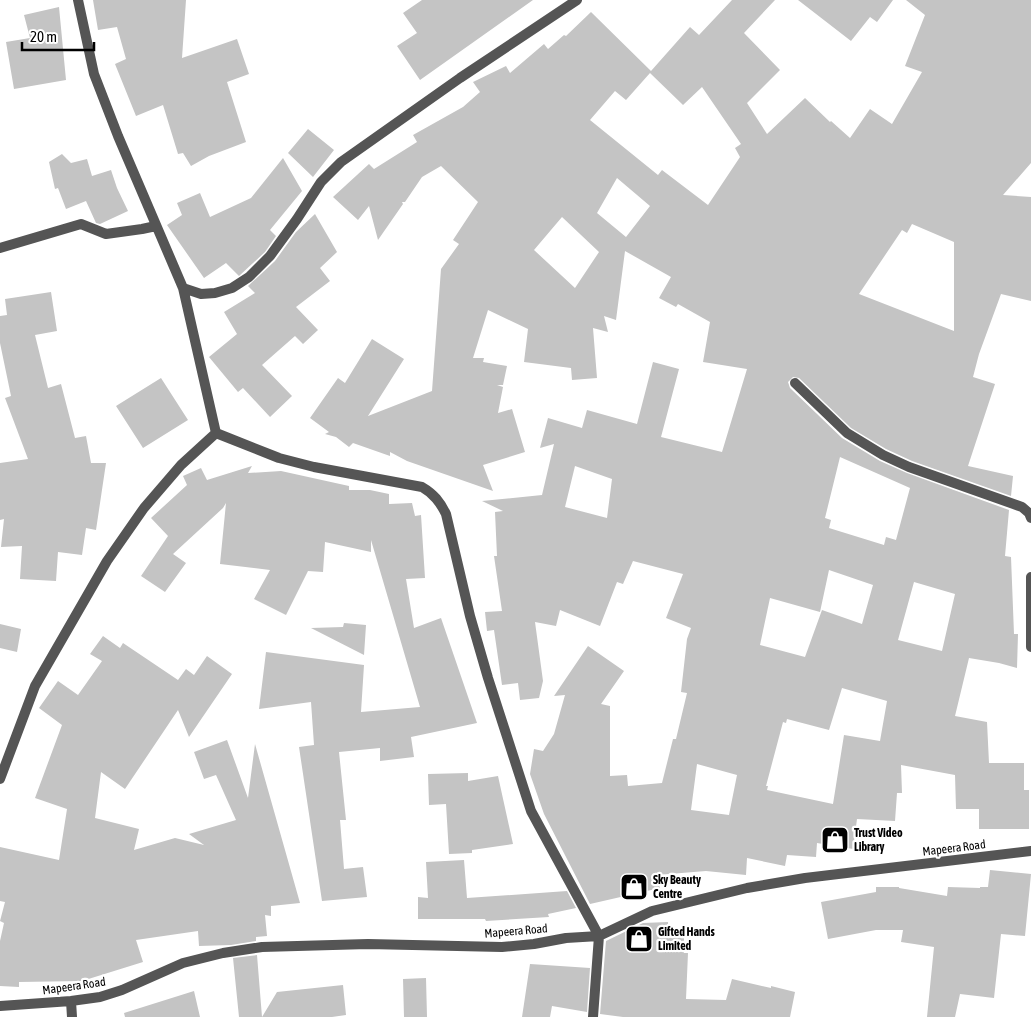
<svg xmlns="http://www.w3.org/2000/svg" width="1031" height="1017" viewBox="0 0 1031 1017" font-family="'Asap Condensed',sans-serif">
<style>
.building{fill:#c4c4c4;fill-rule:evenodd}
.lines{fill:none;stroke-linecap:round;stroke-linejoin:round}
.minor{stroke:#555;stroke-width:10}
.labels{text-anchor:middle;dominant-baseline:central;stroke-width:4.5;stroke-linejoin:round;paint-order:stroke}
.poi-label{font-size:12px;font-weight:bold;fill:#000;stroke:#fff;text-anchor:start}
.street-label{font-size:12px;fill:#000;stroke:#fff}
</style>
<rect width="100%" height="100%" fill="#fff"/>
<path class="building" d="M93,0H186L182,58L237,39L249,74L227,82L246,142L209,156L191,166L183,153L178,154L163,105L136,116L115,64L126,59L117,27L98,30Z
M422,0H533L420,80L397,46L417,33L403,13Z
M732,0H775L744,33L780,70L747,103L767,134L805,98L830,122L831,121L850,138L870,109L892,124L922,72L905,66L925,15L906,0H1031V163L1003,195L1031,197V301L1001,294L979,354L973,377L995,384L968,466L1013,476L1011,496L912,461L886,449L851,428L799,378L793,377L788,382L790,388L842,438L880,461L907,473L1009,510L1005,556L1011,557L1014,634H1018L1017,668L999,663L969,658L955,716L987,722L989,763H1024V790H1029V829H979V809H956L955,775L901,765L902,793H897L895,821L857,819L853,849L817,843L816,857L787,855L785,866L747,858L746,875L706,871L657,875L660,888L590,904L544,814L530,774L534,749L543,751L554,734L565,695L554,696L588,646L624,671L601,704L610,706V776L627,775L628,786L662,783L673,739H676L687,693L681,692L687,639L691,628L666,618L683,574L633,561L623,584L617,582L600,626L560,610L556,626L535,622L543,681L539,698L520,700L518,683L502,685L494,630L487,631L485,612L502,611L494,556H497L495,512L503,511L482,501L542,495L554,444L540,448L548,418L582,428L587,410L637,424L653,362L679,369L661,437L722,452L747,369L703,362L710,322L678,304L676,307L659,298L671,277L625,251L616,320L604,316L608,332L593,328L597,378L572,380L571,368L524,362L528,329L488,310L473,358H484L483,362L507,366L503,385H497L503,387L498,413L512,409L525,452L483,465L493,491L407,461L390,452V456L353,443L349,447L336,437L325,434L329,432L310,418L338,378L345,383L372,339L404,359L368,416L432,391L441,269L459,244L453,240L478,202L441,166L422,177L405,202H402L403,204L378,240L369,206L358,220L333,197L369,164L374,169L417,142L413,135L463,107L480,92L473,82L506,66L510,73L544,44L548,49L564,35L566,36L591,12L651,71L690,27L699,35ZM650,73L683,105L702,87L741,144L735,148L740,157L708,205L662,170L658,175L590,120L615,91L626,100ZM617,178L650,206L626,237L597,213ZM562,217L599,252L575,288L534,250ZM912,224L954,242V331L859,294L902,230L907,233ZM840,457L910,488L896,540L886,537L884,545L829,528L831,520L825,518ZM575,466L612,479L607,518L565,507ZM829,570L873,585L862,624L822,610L805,657L760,645L770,598L820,612ZM914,582L955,594L942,651L898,640ZM842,688L887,701L880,741L844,735L833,804L767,790L768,786H766L783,722L786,723L787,719L829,730ZM697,764L737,775L729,815L691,810Z
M798,0H893L877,22L870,17L851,41Z
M59,7L66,80L14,89L6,42L30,38L24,15Z
M308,129L334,150L313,177L288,153Z
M62,154L71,163L87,159L92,176L111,170L117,188L128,211L100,224L96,223L86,201L66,209L58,188L55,189L49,162Z
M283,158L302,191L270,230L276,236L265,252L239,276L226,263L204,278L167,225L182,215L177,203L200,193L210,217L251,198Z
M315,214L337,252L320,268L330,281L296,307L318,330L303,344L295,336L262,365L292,396L270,417L243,388L238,392L209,357L237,334L224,312L255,293L248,286L275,261L296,232Z
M51,292L57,331L35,335L48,388L61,384L75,438L86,436L91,463H106L96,530L86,528L82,555L58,552L56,581L20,579L22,546L1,547L4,519L0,520V463L28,459L5,398L11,396L0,343V316L7,315L5,299Z
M161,378L188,420L143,448L116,406Z
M252,466L248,473L281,471L349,486V490H370L389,494V504L412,503L415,516L421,515L425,578L406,579L414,628L441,618L477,723L411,737L414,757L380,761V748L339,752L346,820H340L344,869L363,867L367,897L322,901L299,747L314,745L311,702L259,709L266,652L364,665L361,712L420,707L371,540V552L325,542L323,572L308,571L286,615L254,599L270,570L220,564L226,503L223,508L173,554L186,563L165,592L141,576L168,536L151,518L187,485L183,476L201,468L207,480Z
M344,623L366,625L364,655L311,628L343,627Z
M0,624L21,629L17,652L0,648Z
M103,636L120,648L123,643L178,680L186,669L194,675L207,656L232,674L189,737L178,710L125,789L101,772L95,818L139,829L134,850L175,838L204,845L189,834L236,820L216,775L204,779L194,752L227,740L248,798L255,744L300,903L271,906V916L265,915L267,936L256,937V941L231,945L199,946L198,931L136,940L143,962L82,981L19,982V987L0,986V941L4,923L0,921L5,902L0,901V847L59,860L67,809L35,798L62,725L39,708L58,681L78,695L102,661L90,654Z
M468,773V781L498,776L513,844L472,850V853L449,854L446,804L429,805L428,774Z
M464,860L467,898L567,891L576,908L548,914L549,917L486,921L485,919H418V897L428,898L426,862Z
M990,870L1031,874L1025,936L1001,934L994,998L960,994L955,1017H927L934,947L901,942L903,930H876L828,939L821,902L876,892V887H899V888L947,896L948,887L980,888V887H988Z
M668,922V928H684V953H688L686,999L726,1000L732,979L771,988V986L795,992L790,1017H623L600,1014L606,941L643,923Z
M257,955L262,1017L277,992L343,985L346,1015L332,1017H239L233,958Z
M530,964L590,968L587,1012L552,1006L550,1017H522Z
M426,978L427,1017H404L403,979Z
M194,991L200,1017H125L124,1013Z"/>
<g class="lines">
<path class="minor" d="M0,248L81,224L106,234L142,229L156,226
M183,288L201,294L215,293L232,288L249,277L270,256L297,219L321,182L341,162L460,78L577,0
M795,383L847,433L883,455L909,467L1022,507L1029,513L1031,518
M216,433L279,458L314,467L422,487C434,494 440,502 446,514L470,616L488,678L531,811L599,936L593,1017
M1031,577V647
M0,779L35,686L107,561L144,508L181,465L216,433L183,288L118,136L94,74L78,0
M71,1001L72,1017
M0,1006L71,1001L100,997L122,990L183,963L223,953L262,947L368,944L502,947L534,944L566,938L599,936L652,911L747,888L805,878L1031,851"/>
</g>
<defs>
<symbol id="shop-square" viewBox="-11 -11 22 22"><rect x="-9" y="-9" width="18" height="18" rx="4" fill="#000" stroke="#fff"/><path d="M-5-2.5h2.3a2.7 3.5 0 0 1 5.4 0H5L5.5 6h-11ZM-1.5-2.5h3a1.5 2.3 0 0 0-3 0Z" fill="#fff"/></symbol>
</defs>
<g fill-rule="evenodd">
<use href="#shop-square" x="819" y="824" width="32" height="32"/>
<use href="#shop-square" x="618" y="871" width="32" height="32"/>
<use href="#shop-square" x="623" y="923" width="32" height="32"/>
</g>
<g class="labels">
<g class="poi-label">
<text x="854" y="833">Trust Video<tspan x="854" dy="14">Library</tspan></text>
<text x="653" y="880">Sky Beauty<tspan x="653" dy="14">Centre</tspan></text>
<text x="658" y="932">Gifted Hands<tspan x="658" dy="14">Limited</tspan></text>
</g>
<g class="street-label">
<text transform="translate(954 848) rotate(-7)">Mapeera Road</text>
<text transform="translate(516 931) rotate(-5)">Mapeera Road</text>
<text transform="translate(74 986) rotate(-8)">Mapeera Road</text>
</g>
</g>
<path d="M22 42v8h72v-8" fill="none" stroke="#000000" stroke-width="2.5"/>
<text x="30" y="42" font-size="15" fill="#000000" stroke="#ffffff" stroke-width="4" paint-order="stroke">20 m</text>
</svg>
